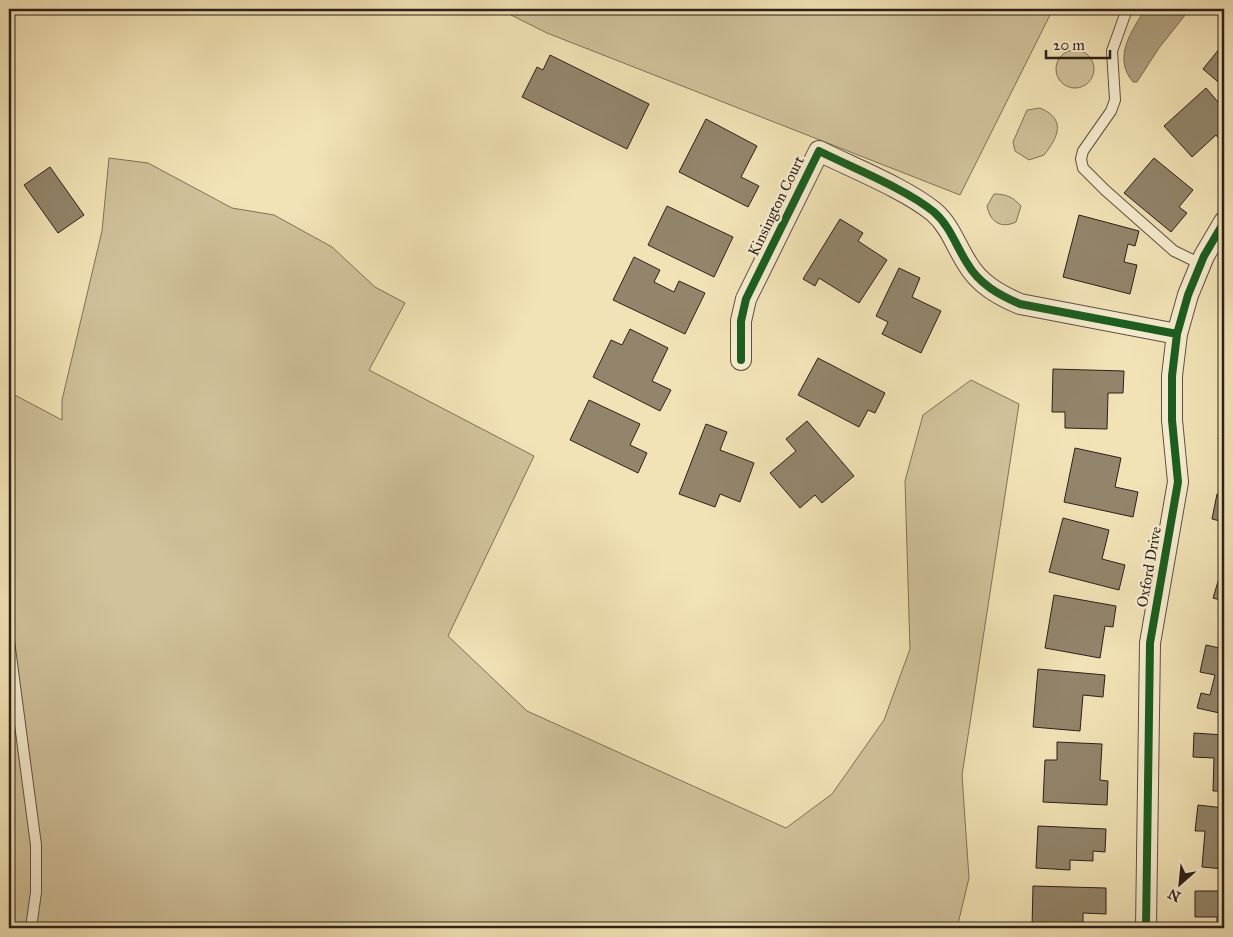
<svg xmlns="http://www.w3.org/2000/svg" width="1233" height="937" viewBox="0 0 1233 937" font-family="'IM FELL Great Primer',serif">
<style>
.green{fill:#d1c29b;stroke:#7f715a}
.water{fill:#afa181;stroke:#7b6d58}
.building{fill:#93856b;stroke:#2d201a}
.lines{fill:none;stroke-linecap:round;stroke-linejoin:round}
.lane-casing{stroke:#5e5141;stroke-width:12}
.street-casing{stroke:#5e5141;stroke-width:22}
.lane{stroke:#f7edd0;stroke-width:10}
.street{stroke:#f7edd0;stroke-width:20}
.cycleway-casing{stroke:#f7edd0;stroke-width:11}
.cycleway{stroke:#1b5e20;stroke-width:8}
.labels{text-anchor:middle;dominant-baseline:central;stroke-width:5;stroke-linejoin:round;paint-order:stroke}
.street-label{font-size:15px;fill:#2d201a;stroke:#f7edd0}
</style>
<rect width="100%" height="100%" fill="#f2e3b6"/>
<filter id="stains"><feTurbulence type="fractalNoise" baseFrequency=".004" numOctaves="4"/><feColorMatrix values="0 0 0 0 .2 0 0 0 0 .09 0 0 0 0 .02 0 0 0 .5 -.17"/></filter>
<radialGradient id="worn" r=".72"><stop offset=".6" stop-color="#630" stop-opacity="0"/><stop offset="1" stop-color="#630" stop-opacity=".3"/></radialGradient>
<path class="green" d="M499,9H1053L960,195L547,33Z
M1056 69a19 19 0 1 1 38 0a19 19 0 1 1-38 0Z
M1040,108C1066,119 1059,136 1044,155L1029,160L1015,151L1013,142L1027,110Z
M109,158L148,163L232,208L274,215L332,247L375,287L405,303L369,370L534,456L448,636L527,711L786,828L832,794L884,720L910,649L905,481L923,415L971,380L1019,404L962,775L969,878L957,928H9V392L62,420V400L102,231Z
M994,194C1006,194 1013,197 1021,206L1016,222C1001,229 990,222 987,206Z"/>
<path class="water" d="M1145,9H1190L1159,48L1137,82H1133C1112,57 1132,31 1145,9Z"/>
<path class="building" d="M1224,43V87L1203,69Z
M550,55L649,104L627,149L522,97L537,67L543,70Z
M1206,88L1224,109V145L1216,135L1192,157L1164,126Z
M706,119L757,146L741,177L759,186L748,207L679,172Z
M1154,158L1193,190L1179,207L1187,213L1171,232L1124,193Z
M50,167L84,215L58,233L24,185Z
M667,206L733,237L714,277L648,245Z
M1079,215L1139,231L1135,246L1128,244L1124,262L1137,265L1130,294L1063,277Z
M840,219L863,233L858,241L887,260L859,303L819,278L815,286L803,279Z
M634,257L660,270L654,282L674,292L679,281L705,293L685,334L613,300Z
M899,268L920,278L912,297L941,311L921,353L882,334L888,322L876,316Z
M630,329L668,348L652,381L671,390L660,411L593,377L611,340L622,345Z
M818,358L885,393L875,413L868,410L859,427L798,395Z
M1053,369L1124,371L1123,393H1108L1107,429L1065,428V412H1052Z
M589,400L640,424L630,445L647,453L638,473L570,440Z
M1224,417V442L1218,439Z
M807,421L854,476L822,503L815,495L800,508L770,473L796,451L786,439Z
M706,424L727,432L720,450L754,463L740,502L720,494L715,507L679,494Z
M1075,448L1121,458L1115,487L1138,492L1133,517L1064,502Z
M1217,494L1224,495V522L1212,519Z
M1063,518L1109,530L1102,559L1125,565L1119,590L1049,572Z
M1220,575L1224,576V601L1213,598Z
M1054,595L1116,606L1113,627L1105,626L1100,658L1045,648Z
M1206,645L1224,649V714L1197,708L1201,693L1210,695L1215,675L1200,672Z
M1038,669L1105,675L1103,697L1083,695L1080,731L1033,727Z
M1194,733L1224,735V791H1213L1214,758L1193,757Z
M1057,742L1102,744L1100,780L1108,781L1107,805L1043,802L1045,760H1057Z
M1198,805L1224,808V869L1202,867L1205,831H1195Z
M1038,826L1106,829L1105,852L1093,851V861L1070,860V870L1036,868Z
M1033,886L1106,888V914L1083,913V928H1032Z
M1195,891H1224V928H1217V917H1195Z"/>
<g class="lines">
<defs>
<path id="lane" d="M1127,9L1112,51L1115,100L1111,111L1083,151L1081,159L1083,168L1105,190L1174,251L1201,264
M9,641L36,845V892L31,928"/>
<path id="street" d="M741,360V321L746,299L819,151C853,168 906,189 934,212C950,226 956,246 967,263C979,284 999,295 1020,304L1177,334
M1146,928L1150,643L1178,482L1172,420V376L1177,334L1188,295L1204,256L1224,222"/>
</defs>
<use href="#lane" class="lane-casing"/>
<use href="#street" class="street-casing"/>
<use href="#lane" class="lane"/>
<use href="#street" class="street"/>
<defs>
<path id="cycleway" d="M741,360V321L746,299L819,151C853,168 906,189 934,212C950,226 956,246 967,263C979,284 999,295 1020,304L1177,334
M1146,928L1150,643L1178,482L1172,420V376L1177,334L1188,295L1204,256L1224,222"/>
</defs>
<use href="#cycleway" class="cycleway-casing"/>
<use href="#cycleway" class="cycleway"/>
</g>
<g class="labels">
<g class="street-label">
<text transform="translate(776 206) rotate(-64)">Kinsington Court</text>
<text transform="translate(1149 567) rotate(-80)">Oxford Drive</text>
</g>
</g>
<rect width="1233" height="937" fill="none" stroke="#f2e3b6" stroke-width="30"/>
<rect x="10" y="10" width="1213" height="917" fill="none" stroke="#2d201a" stroke-width="2.5"/>
<rect x="15" y="15" width="1203" height="907" fill="none" stroke="#2d201a"/>
<g transform="translate(1180 884) rotate(207)" stroke="#f7edd0" stroke-width="4" paint-order="stroke">
<path d="M0-4L9 19L0 12L-9 19Z" fill="#2d201a"/>
<text y="-8" font-size="14" font-weight="bold" text-anchor="middle" fill="#2d201a">N</text>
</g>
<path d="M1046 50v8h64v-8" fill="none" stroke="#2d201a" stroke-width="2.5"/>
<text x="1053" y="50" font-size="15" fill="#2d201a" stroke="#f7edd0" stroke-width="4" paint-order="stroke">20 m</text>
<rect width="100%" height="100%" filter="url(#stains)"/>
<rect width="100%" height="100%" fill="url(#worn)"/>
</svg>
